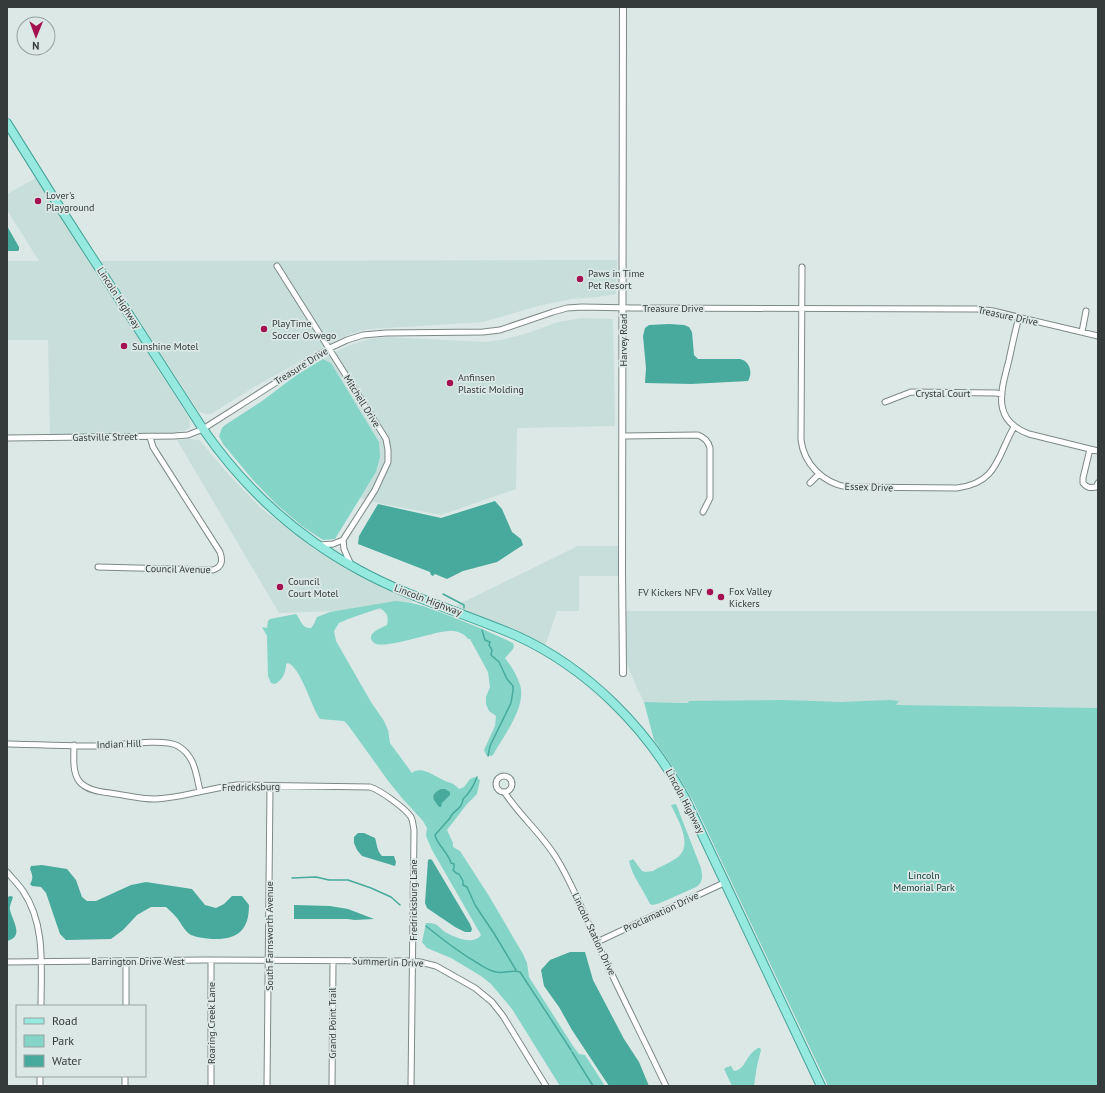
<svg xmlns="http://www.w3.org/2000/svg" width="1105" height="1093" viewBox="0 0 1105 1093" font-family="'PT Sans',sans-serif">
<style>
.built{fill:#c8deda}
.green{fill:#84d4c8}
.water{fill:#48aa9d}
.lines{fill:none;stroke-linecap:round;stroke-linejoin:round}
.stream{stroke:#48aa9d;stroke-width:1.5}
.minor-casing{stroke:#7d8987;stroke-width:7}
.tertiary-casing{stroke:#7d8987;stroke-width:8}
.primary-casing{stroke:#45a398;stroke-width:10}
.minor{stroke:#fff;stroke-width:5}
.tertiary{stroke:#fff;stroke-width:6}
.primary{stroke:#95e9df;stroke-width:8}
.poi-dot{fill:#a41150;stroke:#dbe8e6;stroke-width:1.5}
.labels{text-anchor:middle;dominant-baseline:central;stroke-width:3.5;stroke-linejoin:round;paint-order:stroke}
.poi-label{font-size:10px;fill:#353b3a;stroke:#dbe8e6;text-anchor:start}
.street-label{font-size:10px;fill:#353b3a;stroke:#dbe8e6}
.park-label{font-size:10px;fill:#0e3b36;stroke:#dbe8e6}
</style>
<rect width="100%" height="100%" fill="#dbe8e6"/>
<path class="built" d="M36,178L189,418L190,423V427L186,430L173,433L50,435L48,340H7V261H39L7,210V194Z
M617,260L616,294L597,297L572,299L538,306L483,322L387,328L369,329L354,333L338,339L319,350L294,365L254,387L211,414H206L200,412L197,409L127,302L99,261Z
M582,318L613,319L615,426L517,428L516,489L441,515L378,503L360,498L376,472L379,442L331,363L323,359L345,347L369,339L388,337L485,342L501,340L525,334L558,322Z
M188,439L199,440L202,443L228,474L262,509L317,551L344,566L378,584L416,600L399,609L279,613L177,440Z
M578,546H618V576H579V611H557L545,646L515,631L483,617L453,607Z
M621,611H1098V708L644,702L637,688L627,664Z"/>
<path class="green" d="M323,359L331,363L379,442L380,457L376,472L335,539L323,540L302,526L276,504L253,480L223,444L219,436L222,428L225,425L262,401L298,374Z
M396,601C415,602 432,609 450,616C471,624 492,633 513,643L514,646L513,649L505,658C511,666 517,675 520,685C527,706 503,737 493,755L491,756L486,755L484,750L495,726L496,716L489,711L486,704V697L490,687L488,672L470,639H468C465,634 456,630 449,631C435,631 384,650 374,643C364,634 381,628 387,625C389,616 387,613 380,608L348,619L339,623L334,631L336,641L371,702L384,721L388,730L390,743L412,773C421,765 436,777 445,781C447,782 449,782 451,783C454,784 457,787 459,789L464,787L470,779L475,777L480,780L477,794L467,804L447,830L453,843V847L460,851L489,896L523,954L527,963L529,977L573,1046L579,1054L585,1055L605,1086H560L512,1009L491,984L481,976L451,958L427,948L422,942L426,923C429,923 432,923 435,924C439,926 442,930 445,932C454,937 473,946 481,935L432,850L426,836L427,828L423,821L402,798L389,782L348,725L344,721L320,719C311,706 301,668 288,663L286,664C286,672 283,680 275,684L271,683L268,676L267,636L262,627L267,628L268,621L270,619L296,614C301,620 302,629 311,628L314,624L317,617L330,612Z
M783,700L841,702L890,700L899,701L896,705L1098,708V1086H828L693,801L675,770L654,740L644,702L688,703L689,701Z
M676,804L701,868C703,877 703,884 694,888L660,903L653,905L650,904C643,889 632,876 629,861L633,859L642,871L645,872L653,871C659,867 676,860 680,855C692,842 677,818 671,805Z
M758,1048H760L761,1050L757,1066L754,1086H732L724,1069L727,1067L731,1066L734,1071C743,1070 745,1061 750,1055C752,1052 755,1050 758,1048Z"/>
<path class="water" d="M7,226L19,247V250L18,251H7Z
M669,324L684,325L689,327L692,332L694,355L698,359H740C750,361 753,373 748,381L691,384L645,383L646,368L643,336L645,328L649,325Z
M495,501L502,509L512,532L521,539L523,545L497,562L463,571L447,579L435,574L433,576L431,575L430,572L358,544L359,536L378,504L441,518Z
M441,789H445L450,792V795L442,803L441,807H439L434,800L433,796L436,792Z
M358,833H364L375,838C377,844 377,851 382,856H394L396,862L395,866L362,856L357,850L354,843V837Z
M430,859L432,860L470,924L472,929L471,932H465L455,927L427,908L425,903L428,860Z
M42,865L67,869L76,880L82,897L87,901H96L131,885L146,882L192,889L205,905L216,908L224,904L232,896H242L249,905C249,930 238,940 212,939C205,938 198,938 191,935C185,932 181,923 177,918C174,914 170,911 166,907H151L137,915L123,930L111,939L66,940L60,934L46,893L41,887L32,886L30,884C34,878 32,874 30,869L31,866Z
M11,896L13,897C12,901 9,906 10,910C12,920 25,937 7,941V897Z
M294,905L330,906L348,909L374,919L355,920L347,919H294Z
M570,952H585L593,980L624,1039L639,1062L649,1086H609L572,1030L559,1007L544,986L541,970L550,960Z"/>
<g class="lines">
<path class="stream" d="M443,594L464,605V608
M482,630L485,640L490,642L489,645L492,650L491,655L499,662L507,679L513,686V691L511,703L490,746L488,756
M477,777C474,785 470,793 463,799C462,810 453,810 450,818L435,835C437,845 448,852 451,863L454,864V868L453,870L456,873L459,874L463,881V885L467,887L475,905L495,935L516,970
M292,878L316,877L329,880H348L371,888L391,897L400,905
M426,926C443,940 460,953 479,964C484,967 490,971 496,972C504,974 513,969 520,972L571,1050
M572,1052L593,1086"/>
<defs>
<path id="minor" d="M277,266L386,439L388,450V462L375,490L343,540L333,544L320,545
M802,267L801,440C804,464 823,483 847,487L957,488C998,483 997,456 1014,427
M1019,317C1015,331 1012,346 1009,360C1001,391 991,420 1029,434L1098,451
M1082,332L1086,311
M885,402L911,392L996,393L1002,394
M623,436L698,435C705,438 708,441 710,448V498L703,512
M7,438L174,436L188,435L203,429L330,348L347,340L363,335L386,333L483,332L500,330L553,312L567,308L582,307L633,308L977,309L993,311L1098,336
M1090,449L1083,478V483C1087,488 1090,488 1096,487L1098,483
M810,483L819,474
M343,540L344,549L351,565
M98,567L213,570C222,567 223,561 220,552L158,455L153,447L150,437
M7,744C39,745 70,746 102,746C120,745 164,738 178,746C195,756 196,774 200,791
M74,745C74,757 72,771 79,781C86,790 99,792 110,793C125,795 140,799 155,799C183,798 209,788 237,785L370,787C380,790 405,808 411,817C413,821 413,825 414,830L411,1086
M496 784a8 8 0 1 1 16 0a8 8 0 1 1-16 0Z
M505,793C520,816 543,835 557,859C573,885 584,914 596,941C619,990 643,1038 666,1086
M7,872C12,878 18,884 23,891C46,925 41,967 41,1006
M597,942L726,882
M7,962L204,960L407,961L420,962L436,966L475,988L492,1002L503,1016L546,1086
M126,1006V961
M40,1086V1076
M125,1086V1076
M211,1086V960
M267,1086L270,786
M332,1086L333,961"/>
<path id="tertiary" d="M623,673L622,573L623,7"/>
<path id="primary" d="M7,123L57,203L203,429C244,488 296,536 359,570C408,597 463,613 515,635C588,668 647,728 685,798L821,1086"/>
</defs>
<use href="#minor" class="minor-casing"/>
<use href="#tertiary" class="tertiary-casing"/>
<use href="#primary" class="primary-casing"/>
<use href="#minor" class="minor"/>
<use href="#tertiary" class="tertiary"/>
<use href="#primary" class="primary"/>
</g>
<g class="poi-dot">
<circle cx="38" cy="201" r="4"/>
<circle cx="580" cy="279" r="4"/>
<circle cx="264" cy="329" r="4"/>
<circle cx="124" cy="346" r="4"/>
<circle cx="450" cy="383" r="4"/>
<circle cx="280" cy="587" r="4"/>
<circle cx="710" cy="592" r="4"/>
<circle cx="721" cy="597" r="4"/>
</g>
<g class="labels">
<g class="poi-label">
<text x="46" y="195">Lover's<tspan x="46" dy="12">Playground</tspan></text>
<text x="588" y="273">Paws in Time<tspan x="588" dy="12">Pet Resort</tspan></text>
<text x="272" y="323">PlayTime<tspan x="272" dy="12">Soccer Oswego</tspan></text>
<text x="132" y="346">Sunshine Motel</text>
<text x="458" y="377">Anfinsen<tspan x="458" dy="12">Plastic Molding</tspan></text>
<text x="288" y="581">Council<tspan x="288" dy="12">Court Motel</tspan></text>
<text x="729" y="591">Fox Valley<tspan x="729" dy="12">Kickers</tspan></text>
<text x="702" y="592" text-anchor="end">FV Kickers NFV</text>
</g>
<g class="street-label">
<text transform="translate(119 298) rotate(57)">Lincoln Highway</text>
<text x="673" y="308">Treasure Drive</text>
<text transform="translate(1008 316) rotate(12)">Treasure Drive</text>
<text transform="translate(623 340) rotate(-90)">Harvey Road</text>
<text transform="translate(301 366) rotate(-32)">Treasure Drive</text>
<text x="943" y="393">Crystal Court</text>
<text transform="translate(362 401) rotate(58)">Mitchell Drive</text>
<text transform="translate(105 437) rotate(-1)">Gastville Street</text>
<text transform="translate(869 487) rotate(2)">Essex Drive</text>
<text transform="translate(178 569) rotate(1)">Council Avenue</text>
<text transform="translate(428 600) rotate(21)">Lincoln Highway</text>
<text transform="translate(119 744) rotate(-2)">Indian Hill</text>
<text transform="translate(251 787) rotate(-1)">Fredricksburg</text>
<text transform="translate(685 801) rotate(62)">Lincoln Highway</text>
<text transform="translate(413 900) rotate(-90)">Fredricksburg Lane</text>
<text transform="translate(661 912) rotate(-25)">Proclamation Drive</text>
<text transform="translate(594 934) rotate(65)">Lincoln Station Drive</text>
<text transform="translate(269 936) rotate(-90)">South Farnsworth Avenue</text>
<text x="138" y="961">Barrington Drive West</text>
<text transform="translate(388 962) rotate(2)">Summerlin Drive</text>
<text transform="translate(211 1023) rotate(-90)">Roaring Creek Lane</text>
<text transform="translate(332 1023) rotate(-90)">Grand Point Trail</text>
</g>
<g class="park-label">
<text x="924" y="875">Lincoln<tspan x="924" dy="12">Memorial Park</tspan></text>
</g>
</g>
<rect width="1105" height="1093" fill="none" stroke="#353b3a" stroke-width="16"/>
<rect x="16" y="1005" width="130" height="72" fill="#dbe8e6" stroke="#99a3a1"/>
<rect x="24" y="1018" width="20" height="6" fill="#95e9df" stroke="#99a3a1"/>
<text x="52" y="1025" font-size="12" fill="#353b3a">Road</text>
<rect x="24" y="1035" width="20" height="12" fill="#84d4c8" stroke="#99a3a1"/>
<text x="52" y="1045" font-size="12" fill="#353b3a">Park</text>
<rect x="24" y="1055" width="20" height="12" fill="#48aa9d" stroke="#99a3a1"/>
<text x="52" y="1065" font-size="12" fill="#353b3a">Water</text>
<g transform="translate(36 36) rotate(181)"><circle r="19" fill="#dbe8e6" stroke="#99a3a1"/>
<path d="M0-3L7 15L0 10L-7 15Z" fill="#a41150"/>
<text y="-6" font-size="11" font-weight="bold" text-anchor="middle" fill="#353b3a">N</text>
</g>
</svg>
